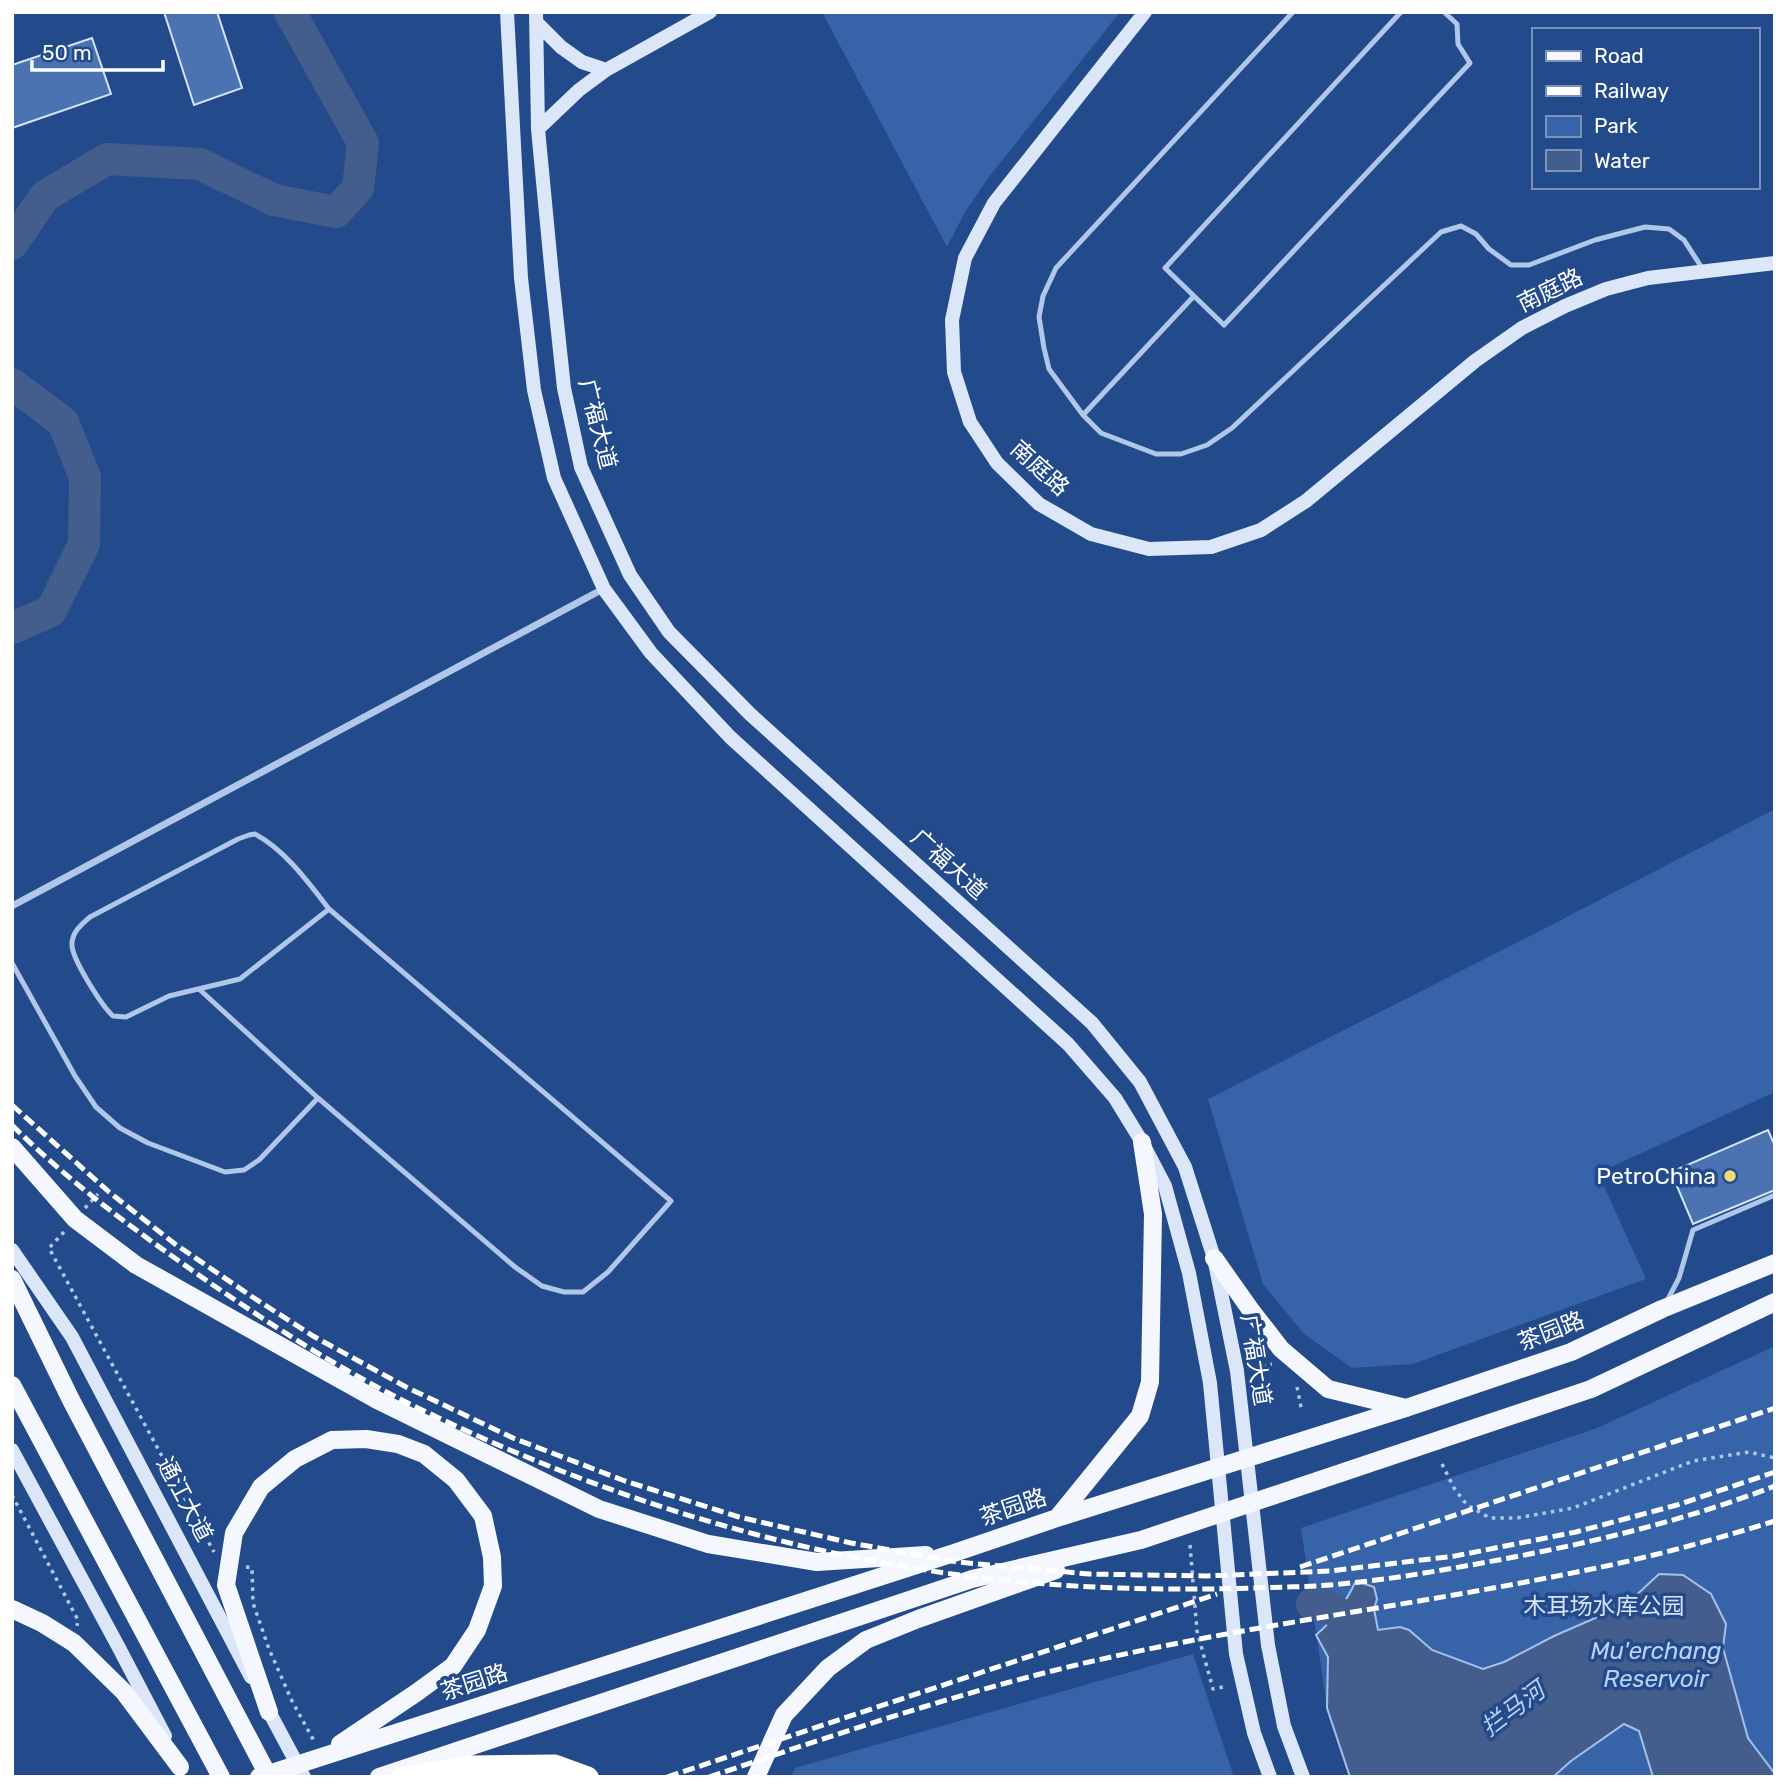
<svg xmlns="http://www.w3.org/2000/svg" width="1787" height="1789" viewBox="0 0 1787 1789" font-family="Rubik,'Noto Sans SC',sans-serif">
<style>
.green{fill:#3763a8}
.water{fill:#435e8d;stroke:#a4c1eb;stroke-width:2}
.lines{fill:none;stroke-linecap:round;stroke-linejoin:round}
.river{stroke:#435e8d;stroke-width:32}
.building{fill:#4b73b2;stroke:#d5e3f8;stroke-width:2}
.path{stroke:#b0c7ea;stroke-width:3.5;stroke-dasharray:3.5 5;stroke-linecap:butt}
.lane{stroke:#b0c7ea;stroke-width:5}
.street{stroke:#b0c7ea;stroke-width:7}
.secondary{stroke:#dbe6f8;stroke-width:14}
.primary{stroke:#f4f8fe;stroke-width:18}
.highway{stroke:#fff;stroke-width:21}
.rail{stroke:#fff;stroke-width:5;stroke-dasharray:12 5;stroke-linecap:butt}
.poi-dot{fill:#f6d873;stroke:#234a8b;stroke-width:2.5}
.labels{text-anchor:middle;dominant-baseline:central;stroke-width:7;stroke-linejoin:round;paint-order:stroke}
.street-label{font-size:23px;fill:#fff;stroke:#234a8b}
.poi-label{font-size:23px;fill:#fff;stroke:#234a8b;text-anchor:end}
.park-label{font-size:23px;fill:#d5e3f8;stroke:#234a8b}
.water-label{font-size:24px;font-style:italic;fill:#bcd1f2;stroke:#234a8b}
</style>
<rect width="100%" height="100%" fill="#234a8b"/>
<path class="green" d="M822,12H1120L989,177L965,212L947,247Z
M1775,809V1092L1598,1173L1646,1279L1413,1364L1352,1368L1304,1334L1263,1284L1208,1099L1528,937Z
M1775,1346V1777H1350L1327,1708L1301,1528L1597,1428Z
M1193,1654L1234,1777H791L795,1768Z"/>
<path class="water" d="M1659,1574L1683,1575L1711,1594L1726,1624L1723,1648L1748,1738L1775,1774V1777H1653L1639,1731L1624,1724L1571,1761L1553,1777H1350L1327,1708L1328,1657L1316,1635C1334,1620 1345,1603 1356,1581L1374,1587L1377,1599L1374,1609L1378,1630L1400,1627L1409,1630L1432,1650L1483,1669L1504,1662L1554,1636L1593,1619L1630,1601Z"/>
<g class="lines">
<path class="river" d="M12,244L45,196L107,159L200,164L274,200L336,212L358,188L363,143L290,12
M12,384L63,422L85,477L84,544L51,611L12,628
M1312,1604C1341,1606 1349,1624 1366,1645"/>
</g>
<path class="building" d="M164,12H217L242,88L194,105Z
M92,38L111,94L12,128V65Z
M1768,1130L1775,1146V1190L1693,1224L1671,1172Z"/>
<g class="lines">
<path class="path" d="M85,1208L98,1194
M64,1232L49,1248L214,1552
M1254,1368L1272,1364
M1297,1387L1302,1412
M1442,1464L1454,1488L1467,1505L1490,1518H1517L1573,1508L1693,1461L1749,1452L1775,1458
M12,1495L78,1620L77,1626
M1190,1545L1197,1631L1213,1689L1223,1687
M246,1567L252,1568L253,1603L269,1649L292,1701L314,1741"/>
<path class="lane" d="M1293,12L1056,268L1043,296L1039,317L1044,348L1049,369L1083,415L1101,433L1156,454H1181L1207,445L1232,428L1441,232L1461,226L1476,234L1489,249L1511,265H1529L1595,240L1645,227L1669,229L1684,240L1702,268
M1401,12L1165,268L1224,325L1470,63L1458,44L1457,24L1444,12
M1083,415L1194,296
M255,834C286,851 308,882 329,909L240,979L169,996L126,1017L113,1016C102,1006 71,958 72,944C72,932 82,924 90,917L238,839L249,835Z
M12,963L75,1076L96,1107L120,1128L148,1143L225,1172L244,1170L259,1160L318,1098
M199,989L318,1098L515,1267L542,1286L564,1292H583L608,1272L671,1201L329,909
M1667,1301L1679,1278L1693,1230L1775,1195"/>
<path class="street" d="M12,906L603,589"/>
<path class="secondary" d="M507,12L521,278L534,390L554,478L604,589L651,653L730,737L1068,1044L1115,1098L1142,1142L1165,1186L1189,1273L1210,1383L1236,1654L1254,1733L1270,1777
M536,12L538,129L552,276L564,388L581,467L630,575L669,632L750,714L1092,1023L1140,1082L1185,1167L1214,1258L1237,1371L1268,1645L1284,1726L1303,1777
M1145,12L994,203L965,258L952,320L954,372L970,422L997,463L1039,504L1091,534L1149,549L1211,547L1261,530L1306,501L1475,361L1522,328L1565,306L1606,289L1648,278L1775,263
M536,22L561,47L582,62L606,70
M538,129L579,90L606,70L710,12
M12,1250L72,1337L251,1677
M12,1450L118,1646L165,1736
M265,1704L304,1777"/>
<path class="primary" d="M12,1147L75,1219L136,1265L377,1400L599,1509L708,1544L817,1562L926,1555
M1214,1258L1250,1309L1281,1349L1328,1389L1406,1408
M12,1279L71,1400L269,1777
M12,1385L221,1777
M1058,1517L1140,1416L1150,1382L1153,1214L1142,1142
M12,1609L42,1623L74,1643L124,1692L180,1767
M269,1712L226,1585L234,1533L261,1487L295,1459L332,1440L366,1439L398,1444L424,1454L456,1480L483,1516L492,1557L493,1586L477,1630L453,1666L416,1693L340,1744
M259,1777L954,1553L1057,1518L1406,1408L1571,1352L1662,1309L1775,1263
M379,1777L972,1579L1141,1540L1591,1389L1775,1302
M756,1777L784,1715L828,1668L866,1640L918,1619L1056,1570"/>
<path class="highway" d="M403,1777L469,1766L555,1765L588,1777"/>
<path class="rail" d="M12,1105L109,1192L175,1244L251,1296L313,1336L406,1387L513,1438L625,1481L739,1517L851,1543L957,1562L1089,1574L1206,1576L1330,1571L1455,1556L1576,1532L1677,1505L1775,1472
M12,1125C73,1186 143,1236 213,1285C273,1326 335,1366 400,1399C575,1487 765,1549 960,1575C1057,1588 1156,1591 1254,1588C1279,1587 1305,1587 1330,1585C1390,1580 1450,1569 1509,1558C1600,1541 1689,1519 1775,1486
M1300,1567L1775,1408
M667,1777L1217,1594
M709,1777C834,1735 960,1692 1089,1662C1250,1625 1415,1605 1577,1572C1644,1559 1710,1541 1775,1521"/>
</g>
<circle class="poi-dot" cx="1730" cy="1176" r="7"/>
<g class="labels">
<g class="street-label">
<text transform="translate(1550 290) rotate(-26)">南庭路</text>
<text transform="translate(598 424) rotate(76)">广福大道</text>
<text transform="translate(1040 468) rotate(42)">南庭路</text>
<text transform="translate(949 864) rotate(42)">广福大道</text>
<text transform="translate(1551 1331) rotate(-21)">茶园路</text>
<text transform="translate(1256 1360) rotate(81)">广福大道</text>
<text transform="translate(185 1499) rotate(62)">通江大道</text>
<text transform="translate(1013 1507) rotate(-19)">茶园路</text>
<text transform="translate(474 1682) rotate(-18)">茶园路</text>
</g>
<g class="poi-label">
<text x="1716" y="1176">PetroChina</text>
</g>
<g class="park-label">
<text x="1604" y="1606">木耳场水库公园</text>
</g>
<g class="water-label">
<text x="1656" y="1651">Mu'erchang<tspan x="1656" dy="28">Reservoir</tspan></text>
<text transform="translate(1513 1709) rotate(-37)">拦马河</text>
</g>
</g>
<rect width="1787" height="1789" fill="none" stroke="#ffffff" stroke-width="28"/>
<rect x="1532" y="28" width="228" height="161" fill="#234a8b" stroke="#7b92b9" stroke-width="2"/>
<rect x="1546" y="51" width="35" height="10" fill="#f4f8fe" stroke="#7b92b9" stroke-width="2"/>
<text x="1594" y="63" font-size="21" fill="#ffffff">Road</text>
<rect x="1546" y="86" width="35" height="10" fill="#ffffff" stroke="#7b92b9" stroke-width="2"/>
<text x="1594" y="98" font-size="21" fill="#ffffff">Railway</text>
<rect x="1546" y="116" width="35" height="21" fill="#3763a8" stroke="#7b92b9" stroke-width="2"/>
<text x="1594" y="133" font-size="21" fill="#ffffff">Park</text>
<rect x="1546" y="150" width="35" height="21" fill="#435e8d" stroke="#7b92b9" stroke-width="2"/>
<text x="1594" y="168" font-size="21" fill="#ffffff">Water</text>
<path d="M32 60v10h131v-10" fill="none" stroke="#ffffff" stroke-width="3.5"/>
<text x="42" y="60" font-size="21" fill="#ffffff" stroke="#234a8b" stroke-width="5" paint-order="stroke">50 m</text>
</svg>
